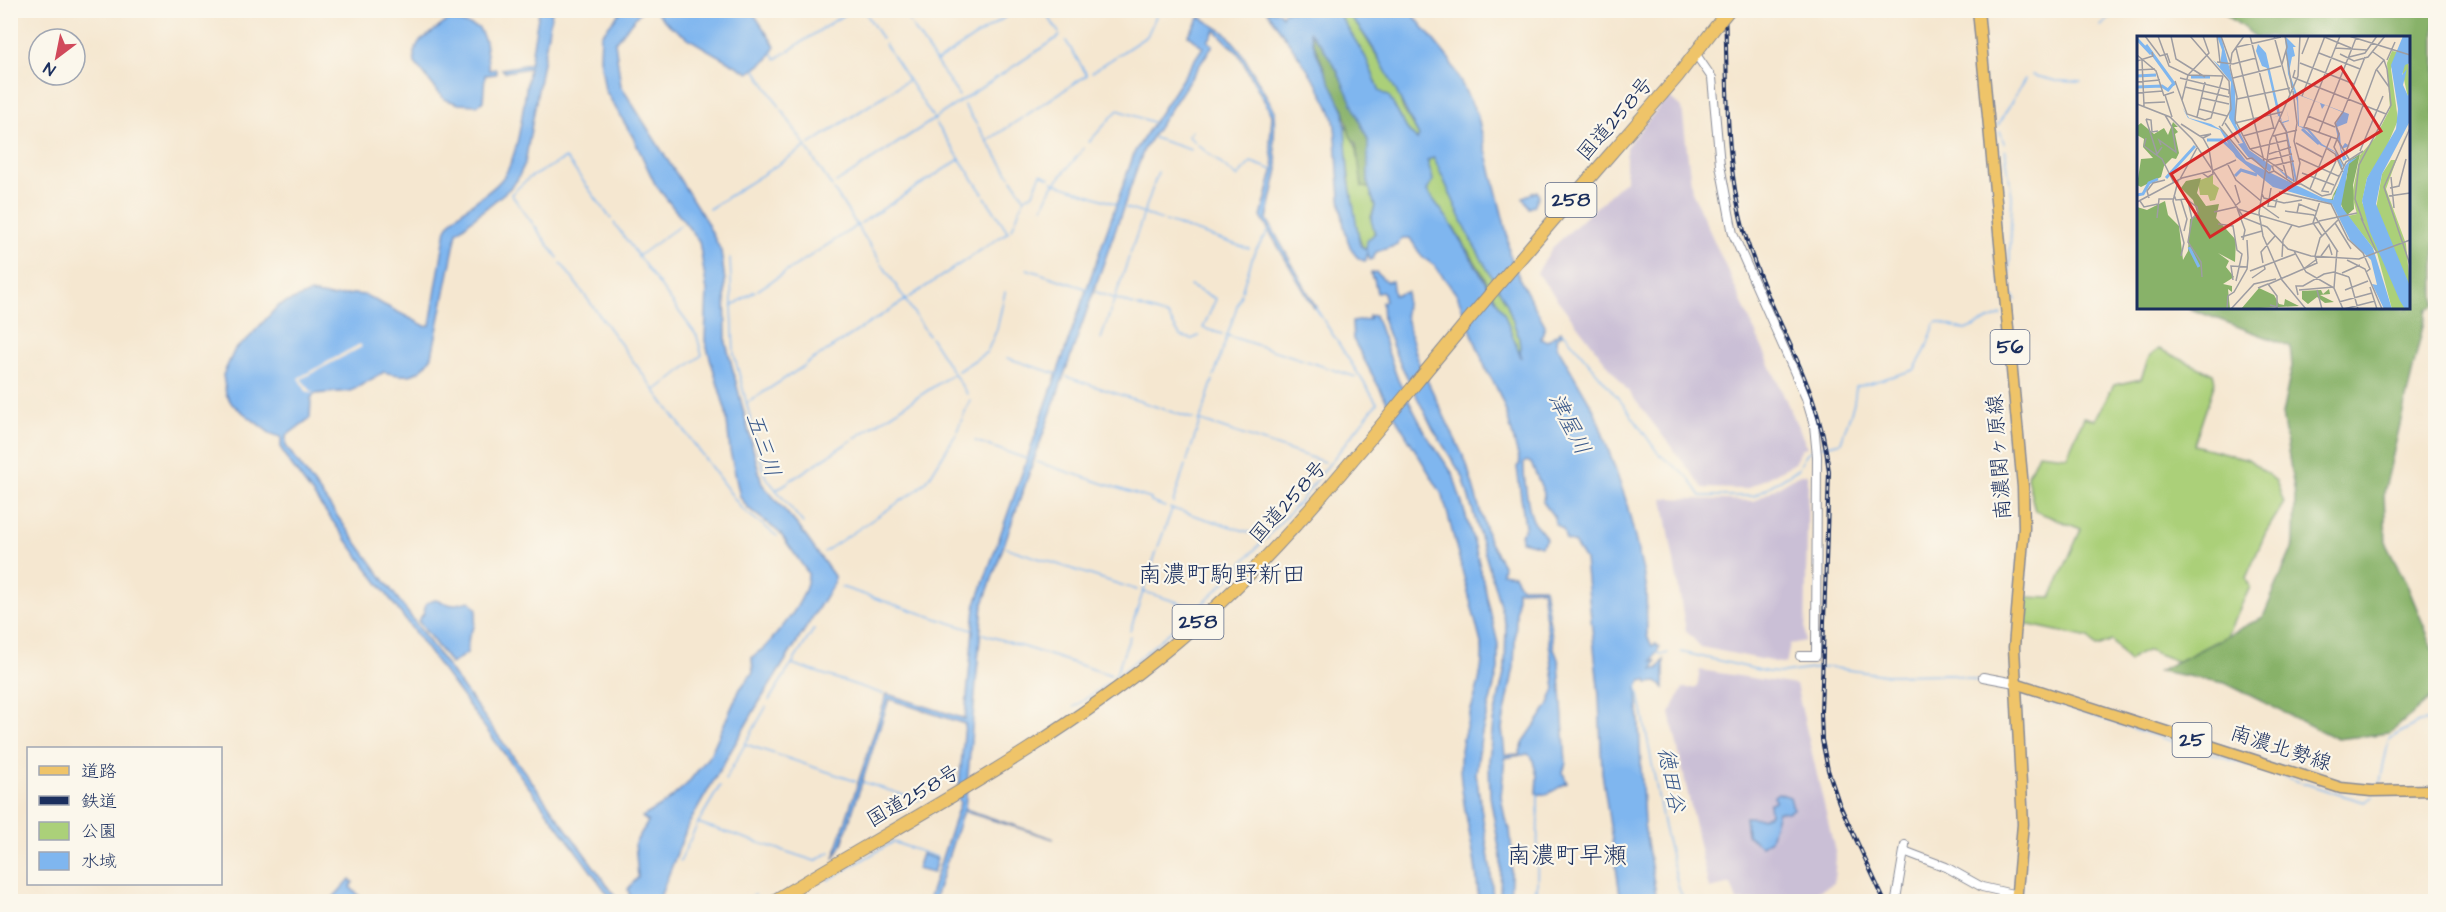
<svg xmlns="http://www.w3.org/2000/svg" width="2446" height="912" viewBox="0 0 2446 912" font-family="'Architects Daughter','Klee One',sans-serif">
<style>
.industrial{fill:#cabfd6}
.green{fill:#abd079;stroke:#63806c;stroke-width:1.5}
.forest{fill:#88b269;stroke:#527064;stroke-width:1.5}
.water{fill:#7fb6ef;stroke:#4d72a6;stroke-width:1.5;fill-rule:evenodd}
.pier{fill:#f5e7d0}
.lines{fill:none;stroke-linecap:round;stroke-linejoin:round}
.stream{stroke:#7fb6ef;stroke-width:1.5}
.minor-casing{stroke:#888b97;stroke-width:10}
.major-casing{stroke:#888b97;stroke-width:13}
.highway-casing{stroke:#888b97;stroke-width:14}
.minor{stroke:#fff;stroke-width:8}
.major{stroke:#efc469;stroke-width:10}
.highway{stroke:#efc469;stroke-width:12}
.rail-casing{stroke:#1b2f5e;stroke-width:4}
.rail{stroke:#fbf7ec;stroke-width:1.5;stroke-dasharray:4.5;stroke-linecap:butt}
.highway-bridge-casing{stroke:#888b97;stroke-width:14;stroke-linecap:butt}
.highway-bridge{stroke:#efc469;stroke-width:12}
.labels{text-anchor:middle;dominant-baseline:central;stroke-width:4.5;stroke-linejoin:round;paint-order:stroke}
.shield{fill:#fbf7ec;stroke:#5e6b89;stroke-width:1.5}
.shield-label{font-size:20px;font-weight:bold;fill:#1b2f5e}
.street-label{font-size:21px;fill:#1b2f5e;stroke:#fbf7ec}
.water-label{font-size:22px;font-style:italic;fill:#39588a;stroke:#fbf7ec}
.quarter-label{font-size:24px;fill:#1b2f5e;stroke:#fbf7ec}
.inset-river{fill:none;stroke:#7fb6ef;stroke-width:3}
.inset-road{fill:none;stroke:#9e9da2;stroke-width:1.5}
.view{fill:#d62828;fill-opacity:0.15;stroke:#d62828;stroke-width:3}
.inset-edge{fill:none;stroke:#1b2f5e;stroke-width:3}
</style>
<rect width="100%" height="100%" fill="#fbf7ec"/>
<filter id="ink" filterUnits="userSpaceOnUse"><feTurbulence type="fractalNoise" baseFrequency=".0167" numOctaves="2"/><feDisplacementMap in="SourceGraphic" scale="12" xChannelSelector="R" yChannelSelector="G"/><feConvolveMatrix kernelMatrix="1 2 1 2 8 2 1 2 1" color-interpolation-filters="sRGB"/></filter>
<filter id="wash" filterUnits="userSpaceOnUse"><feTurbulence type="fractalNoise" baseFrequency=".008" numOctaves="4" result="noise"/><feDisplacementMap in="SourceGraphic" scale="24" xChannelSelector="R" yChannelSelector="G"/><feGaussianBlur stdDeviation="1.35" result="paint"/><feColorMatrix in="noise" values="0 0 0 0 0 0 0 0 0 0 0 0 0 0 0 0 0 1.4 0 .05"/><feComposite in="paint" operator="in"/></filter>
<g filter="url(#wash)">
<rect width="100%" height="100%" fill="#f5e7d0"/>
<path class="industrial" d="M1668,96L1682,108L1692,192L1807,447L1803,448L1793,464L1746,489L1703,488L1537,273L1552,248L1626,180V147Z
M1800,474H1808L1805,641L1790,644L1786,664L1701,647L1686,631L1663,498L1754,501Z
M1700,670L1796,685L1836,856L1834,883L1800,901H1737L1731,884L1709,889L1670,713L1683,688H1697Z"/>
<path class="green" d="M1337,11H1346L1362,32L1397,88L1403,109L1419,136L1417,140L1407,129L1389,97L1380,91L1365,56Z
M1344,121L1358,152L1362,187L1369,188C1372,192 1371,199 1375,206L1371,217L1375,236L1369,239L1366,250C1354,246 1345,139 1344,121Z
M1434,158L1470,238L1507,304L1519,338L1522,358H1519C1505,303 1461,236 1427,191L1432,177L1427,160Z
M2159,349L2213,374L2215,382L2194,445L2248,459L2276,481L2284,503L2266,532L2246,578L2250,587L2221,648L2192,667L2148,650L2135,656L2129,662L2112,641L2096,647L2089,638L2020,623L2021,603L2026,597L2051,598L2081,529L2035,511L2027,477L2038,453L2067,456L2084,417L2095,420L2114,385L2141,379L2149,357Z"/>
<path class="forest" d="M2221,11H2435V305L2427,309L2384,493L2386,544L2408,587L2435,653L2433,696L2390,733L2337,739L2225,683L2159,671L2263,617L2294,544L2295,495L2282,414L2292,366L2290,346L2188,308H2408V38L2256,37Z
M1309,31L1322,45L1337,70L1360,120L1369,144V188L1362,187L1356,143L1350,136L1344,109L1335,95Z"/>
<path class="water" d="M622,10L641,11L615,42L621,86L706,221L721,251L725,281L726,343L762,484L799,527L834,576V583L758,704L688,825L658,902L631,901L628,889L638,877L635,843L648,822L642,817L664,804L687,784L710,755L740,689L753,672L752,658C756,652 762,651 766,646C782,628 809,598 808,573L780,533L748,508L740,497L730,451L726,412L705,341L707,291L699,241L655,184L633,137L605,90L600,58L601,35Z
M539,11H552L525,163L517,180L509,189L457,232L432,356C419,378 407,378 384,372L351,391L314,394L311,399L310,418L286,436V446L619,901H613L286,458L281,448V437L271,434L232,404L226,394L223,375L235,349L246,341L278,306L310,293L332,297L353,294L365,295L425,326L430,325L446,229C458,208 486,198 501,180C520,159 524,97 529,68L505,72L502,69L530,64Z
M656,11H752L775,46L768,59L749,73C729,61 665,29 656,11Z
M1267,11H1278L1282,16L1284,11H1337L1365,56L1380,91L1389,97L1407,129L1417,140L1419,136C1399,100 1374,37 1344,11H1410L1449,59L1477,114L1507,234L1509,253L1521,282L1545,325L1541,339L1547,341L1561,331L1562,334L1556,339L1557,346L1595,412L1626,500L1646,584L1647,636L1652,646L1655,644L1659,648L1652,661H1656L1653,669H1658L1664,660V688L1657,682L1648,683L1647,680L1641,681L1637,686L1644,824L1657,901H1621L1602,772L1599,696L1585,560L1574,543L1566,540L1563,530L1555,523L1554,517L1543,502L1544,493L1531,463L1527,461L1524,463C1523,473 1528,510 1533,520C1536,527 1543,531 1546,539L1541,546L1521,541V534L1525,527L1517,467L1520,463C1511,432 1505,396 1487,372L1457,295L1435,266L1422,257L1410,238H1402L1397,245L1376,252L1373,259L1370,260L1367,253L1366,261C1334,259 1340,147 1334,121C1329,95 1283,35 1267,11ZM1309,31L1322,46L1337,70L1368,140V184L1375,206L1371,220L1375,233L1367,241L1366,250L1360,245L1348,174L1344,111L1318,57ZM1434,158L1470,238L1507,304L1519,338L1521,358L1504,313L1447,218L1427,191L1433,180L1427,160Z
M1200,17L1226,33L1240,50L1275,111L1274,143L1278,169L1267,219L1316,307L1314,308L1261,217L1274,168L1270,142L1272,115L1238,53L1215,30L1208,41L1213,45L1144,149L983,604L965,809L1054,839L963,811L934,901H928L960,803L958,797L965,724L889,699L842,844L834,859L838,844L887,694L965,719L975,607L1135,151L1203,47L1188,35Z
M450,19L479,28L485,41L489,70L496,69V74L485,75L483,101L478,105L459,104L444,99L415,63L414,52L419,42Z
M1537,191L1539,195L1534,206L1529,208L1523,197Z
M1376,272L1387,282L1392,281L1394,295L1407,292L1405,314L1418,361L1466,462L1489,541L1503,565L1502,573L1514,575L1521,587H1544L1554,649L1559,662L1566,763L1563,772L1567,783C1557,787 1548,798 1536,793L1537,776L1532,757L1528,754L1505,758L1501,796L1505,819L1510,829L1512,852L1510,901H1500L1501,858L1490,796L1489,760L1493,722L1505,669L1506,626L1463,477L1433,429L1396,355L1383,320L1382,302L1385,301L1383,292L1377,293L1374,278H1372L1371,273ZM1542,589L1555,689L1548,706L1524,741L1519,754L1505,755L1502,728L1514,667L1517,590Z
M1375,315L1398,380L1427,436L1453,474L1475,546L1498,644V670L1481,737L1476,774L1491,872L1493,901H1478C1478,855 1461,811 1460,765C1460,725 1485,687 1482,647L1443,496L1394,415L1353,339L1352,322L1369,319V316Z
M435,600L452,605L470,601L477,609L474,627L469,635L467,653L451,664L418,621L424,613L426,603Z
M1778,793L1790,797L1793,809L1788,812L1778,811L1770,840L1761,846L1747,835L1745,817L1762,818L1770,814L1769,804L1775,801L1774,796Z
M922,854L937,859L933,873L917,869Z
M350,879L353,882L350,887L364,901H330Z"/>
<path class="pier" d="M360,344L362,347L301,379L314,394L306,391L298,378Z"/>
<g class="lines">
<path class="stream" d="M864,10L882,39
M902,10L910,23
M1044,10L1059,33
M912,26L959,96
M2101,26L2119,10
M885,44L932,116
M772,52L776,59L851,10
M936,62L1016,10
M755,69L780,107
M1092,72L1147,36L1157,14
M2032,75L2056,81L2081,82
M964,105L1010,176
M782,110L832,187
M938,116L1060,36
M933,118L935,120
M936,123L983,194
M1998,125L2025,79
M1192,131L1188,136L1195,142
M2000,131L2004,143
M1154,138L1191,150
M987,141L1087,75L1066,41
M1089,142L1118,110L1152,122
M810,144L908,80
M1198,145L1237,177L1251,162L1273,170
M2005,150L2012,196L2009,283
M1012,179L1024,198
M1052,182L1116,204
M836,183L936,118
M834,190L880,261
M1043,207L1052,187L1084,148
M1126,208L1162,220
M709,209L807,146
M1165,221L1249,249
M614,223L697,336L702,355L656,390
M861,223L960,159
M1012,229L1024,199L1033,193L1041,174L1050,178
M1130,254L1158,172
M638,256L681,225
M558,258L511,194L529,178L566,158L611,219
M730,258L734,354L765,476L803,523
M561,263L742,509L777,536
M882,264L928,335
M1027,269L1087,289
M1190,286L1216,299L1203,328L1222,334
M758,290L858,225
M1242,290L1254,253L1268,232
M2009,291L2016,300
M1096,292L1134,305
M910,297L1008,232L985,197
M732,306L755,291
M1137,306L1168,316L1180,336L1192,339L1199,336
M1562,333L1565,334L1627,409L1658,453L1688,477L1701,496H1754L1798,469L1807,453L1813,449
M1226,335L1356,377
M931,338L967,394
M1101,339L1129,257
M1007,358L1057,374
M806,364L907,299
M958,371L987,352L997,329L1005,292
M1214,376L1241,294
M1067,377L1193,419
M747,403L804,366
M1198,420L1324,462
M957,431L970,400
M855,438L953,374
M975,441L1027,459
M1820,447L1841,442L1854,403L1856,387L1914,370L1925,351L1935,324L1938,322L1965,330L2001,315
M1187,461L1213,380
M1037,462L1151,499V502L1165,507
M776,490L852,440
M1173,503L1185,465
M1170,508L1268,538
M1158,547L1172,509
M1007,548L1137,590
M824,552L917,490L929,478L956,434
M1235,571L1301,500L1377,403L1315,307
M841,587L972,630
M1142,591L1196,608
M1130,631L1157,550
M983,634L1111,675
M1656,651L1661,655L1668,653
M1681,652L1768,672L1783,673L1827,667L1886,675L1950,674L2011,690
M792,664L883,694
M1115,677L1130,636
M1115,678L1197,609L1231,576
M1637,684L1664,827L1679,889L1685,902
M2022,693L2341,795L2365,802L2373,796
M769,700L814,629
M1074,707L1108,683
M745,744L855,781
M725,780L766,707
M863,782L919,800
M2379,787L2389,739L2419,722L2436,720
M698,823L815,861L830,852
M680,861L698,823L720,786
M828,880L893,842L937,857
M744,902L755,895
M1529,902L1537,884
M1537,902L1538,794"/>
</g>
</g>
<g filter="url(#ink)">
<g class="lines">
<defs>
<path id="minor" d="M1695,53L1712,78L1720,165L1733,234L1806,398L1814,425L1817,456L1816,656H1800
M1983,677L2015,683
M1904,851L1946,867L1982,887L2017,895
M1896,899L1905,845"/>
<path id="major" d="M1978,10L2023,487L2024,528L2014,647L2023,824L2016,902
M2015,683L2341,788L2371,791L2436,790"/>
<path id="highway" d="M772,902C907,820 1047,749 1169,648C1278,558 1365,444 1455,336C1527,249 1603,163 1677,77L1720,21"/>
</defs>
<use href="#minor" class="minor-casing"/>
<use href="#major" class="major-casing"/>
<use href="#highway" class="highway-casing"/>
<use href="#minor" class="minor"/>
<use href="#major" class="major"/>
<use href="#highway" class="highway"/>
<defs>
<path id="rail" d="M1725,10C1728,87 1724,168 1747,241C1773,323 1820,383 1829,472L1821,712L1822,740L1828,770L1839,803L1885,902"/>
</defs>
<use href="#rail" class="rail-casing"/>
<use href="#rail" class="rail"/>
<defs>
<path id="highway-bridge" d="M1720,21L1729,10"/>
</defs>
<use href="#highway-bridge" class="highway-bridge-casing"/>
<use href="#highway-bridge" class="highway-bridge"/>
</g>
</g>
<g class="labels">
<g class="shield">
<rect x="1545.5" y="183" width="51" height="34" rx="4.5"/>
<rect x="1990.5" y="330" width="39" height="34" rx="4.5"/>
<rect x="1172.5" y="605" width="51" height="34" rx="4.5"/>
<rect x="2172.5" y="723" width="39" height="34" rx="4.5"/>
</g>
<g class="shield-label">
<text x="1571" y="200">258</text>
<text x="2010" y="347">56</text>
<text x="1198" y="622">258</text>
<text x="2192" y="740">25</text>
</g>
<g class="street-label">
<text transform="translate(1615 119) rotate(-49)">国道258号</text>
<text transform="translate(1999 457) rotate(-94)">南濃関ヶ原線</text>
<text transform="translate(1288 502) rotate(-48)">国道258号</text>
<text transform="translate(2281 748) rotate(18)">南濃北勢線</text>
<text transform="translate(913 796) rotate(-30)">国道258号</text>
</g>
<g class="water-label">
<text transform="translate(1569 424) rotate(63)">津屋川</text>
<text transform="translate(763 445) rotate(72)">五三川</text>
<text transform="translate(1671 780) rotate(80)">徳田谷</text>
</g>
<g class="quarter-label">
<text x="1222" y="575">南濃町駒野新田</text>
<text x="1567" y="856">南濃町早瀬</text>
</g>
</g>
<g transform="translate(2137 36)">
<rect width="273" height="273" fill="#f5e7d0"/>
<path d="M255,15L261,16L254,33L261,84L247,117L230,142L225,166L268,273H255L240,217L211,180L220,178L215,159L223,119L238,102L253,73L250,27ZM273,22L271,26L273,71L264,30ZM273,86L249,153L269,208L273,251L239,173L245,138L254,124H259ZM76,139V148L82,152L78,164L73,165L71,159H63L61,145Z" fill="#abd079"/>
<path d="M36,86L41,91H37L41,96L38,98L42,117L39,123L35,122L27,130L24,141L4,151L0,149L4,123L16,122L6,111L7,103L0,99V90L4,87L17,98L27,92L31,99ZM223,118L216,149L217,173L209,180L203,166L208,146L201,155L200,166L197,158L196,164L187,163H195L196,159L207,139L209,145L212,125ZM64,142L60,157L69,170L82,168L79,182L99,204L98,226L81,217L92,225L89,231L97,241L86,248L95,250V256L91,253L93,273H0V171L10,174L28,165L31,179L42,190L46,224L51,215L53,183L61,179L56,164L44,152L49,145ZM122,252L137,259L142,268L147,269L148,263L162,270L104,273ZM192,253L193,258L183,259L197,266L188,267L180,261L171,268L165,263V255L184,254L186,258Z" fill="#88b269"/>
<path d="M80,0H84L98,53L99,89L112,114L135,130L133,136L111,121L101,108L106,107L92,82L94,46L76,24L83,30L85,14ZM148,0L159,11H156L158,20L155,21L152,36L160,58L212,78L210,87L200,91L203,98L204,113L208,107L213,110L204,113L210,123L206,125L198,89L205,76L188,69L185,73L183,67L161,59L162,90L171,92L185,108L199,116L206,130L204,133L198,116L183,109L170,94L161,90L160,65L151,38ZM266,0H273V27L268,29L265,39L270,33L266,49L271,60L273,55V85L245,138L239,168L273,250V273H268L263,265L233,196L225,165L230,142L259,93L261,73L254,29ZM121,8L129,17L145,86L152,84L149,71L152,85L146,87L150,95L158,134L160,146L155,145L150,142L139,131L158,145L149,95L142,80L134,82L141,80L130,32L125,30L119,15ZM45,71L52,82L74,88L79,91L85,94L109,125L186,162L196,164L208,130L212,125L221,121L212,128L204,170L236,212L255,273H247L235,248L240,249L234,224L213,204L195,168L136,151L99,121L83,94L51,82Z" fill="#7fb6ef"/>
<path class="inset-river" d="M0,3L14,18M9,9L38,49M0,40L19,39M54,41H73M0,51L25,50L31,54L37,47M165,93L182,108M70,104H85L101,119M98,140L104,134L120,139M29,142L58,110M0,159L6,158L12,147L21,143M52,211L62,231"/>
<path class="inset-road" d="M8,0L23,20L30,18L33,27M21,0L32,30L51,39M34,0L39,23L68,41M53,0L92,45L94,73L85,90M80,0L83,26M84,0L94,28M107,0L95,17L93,31L100,61L98,84L113,113L146,135M113,0L137,93M137,0L153,58M163,0L161,40L133,105L122,177L126,200L145,244L169,273M185,0L214,12M212,0L273,19M100,11L144,1M99,12L127,125M198,12L230,14M149,15L155,52M182,17L223,33M165,18L172,0M203,18L217,25L231,21L248,0M0,19L19,35L27,60M212,21L228,17L240,0M5,24L7,70M250,24L258,6M0,25L16,20L15,16M80,26L96,28L119,22M163,27L217,48M145,28L150,11L148,0M0,34L18,33M158,34L156,41L160,43L249,78M240,34L252,51M51,39L86,40M43,42L92,54V58M96,42L144,30M38,45L50,78L68,84L74,82L86,40M0,46L23,44M48,51L92,61M156,55L160,87L157,105L163,127L159,147M0,57L26,55M165,60L188,0M65,62L92,68M100,63L153,52M45,64L51,39L72,17L66,0M7,67L28,66M0,68L33,81L55,103L107,182L130,191L151,213L174,220L222,223L273,204M62,73L90,80M171,80L198,91M35,81L28,59L37,56M60,81L68,46M9,83L20,118L25,111M9,83L14,84L15,96L21,95M142,83L149,95L157,146M88,87L102,107M98,87L145,76M44,88L66,102L72,113L76,138L71,141L65,137M82,90L110,123L115,122L132,137L137,135M273,92L247,151L273,229M182,96L219,2M138,99L150,142M63,100L74,98L66,102M106,100L136,92M136,100L160,94M9,102L7,110L25,123L37,147M200,103L167,91L203,0M200,103L212,123M159,107L185,121M24,109L22,104L39,116L35,91L28,79M189,112L198,118L206,136M113,113L151,104M223,115L246,60M209,116L239,34L247,24M132,118L154,111M161,122L201,140L204,138M131,124L155,118M157,125L135,130L137,135L157,148M90,127L99,144L124,165M207,130L197,111L202,98L198,87L206,76L228,21M75,135L99,124M165,137L197,149M254,141L257,172M43,143L60,112M41,145L36,165L47,207L44,220M156,148H164L185,160L194,158L209,126L226,115M98,149L103,166L98,170M134,152L131,170L138,171L140,163M253,152L262,150L269,123M173,153L194,101M142,156L194,168L211,203L226,217L233,233L229,236M192,156L185,155L199,125M125,158L127,162L147,167L165,164M37,159L39,164L49,163L60,171L61,176L55,183M252,160L273,157M12,162L10,155L16,147L28,144M44,164L50,183L47,195M3,165L7,171L21,168M51,165L55,183L51,206L64,226L65,241M183,165L176,187L185,200M0,166L45,142L74,135M125,170L142,182M100,172L108,194L106,204M101,173L162,191L182,186M148,175L177,179M77,176L99,171M160,177L162,168L179,175M177,179L201,216M20,182L22,163H36M224,182L240,217M182,185L220,177M226,185L218,163L222,129L254,69L250,33L247,24L236,16M198,187L214,213M81,188L96,190L100,214L105,218L99,245M104,201L125,195M110,204L111,222M200,214L197,252L206,273M157,215L169,236L197,252M184,220L192,209L195,219M145,221L146,204L155,189M210,224L228,233L245,273M126,227L124,216L138,200M165,234L180,223M113,235L158,218M205,237L223,229M212,241L221,273M115,242L128,233L127,229M96,244L94,230L111,231M132,248L180,227L178,220L183,202L201,184M233,251L240,273M121,252L131,248L140,260V271L133,269M162,254L197,251M180,254L185,273M208,254L231,245M161,259L159,250H166L187,238L197,236L212,241M202,266L235,257M90,273L91,260L97,256L110,233L111,222M94,273L117,248L139,243M207,273L238,265"/>
<path class="view" d="M204,31L244,95L73,201L34,138Z"/>
<rect width="273" height="273" class="inset-edge"/>
</g>
<rect width="2446" height="912" fill="none" stroke="#fbf7ec" stroke-width="36"/>
<rect x="27" y="747" width="195" height="138" fill="#fbf7ec" stroke="#a1a7b3" stroke-width="1.5"/>
<rect x="39" y="766" width="30" height="9" fill="#efc469" stroke="#a1a7b3" stroke-width="1.5"/>
<text x="81" y="777" font-size="18" fill="#1b2f5e">道路</text>
<rect x="39" y="796" width="30" height="9" fill="#1b2f5e" stroke="#a1a7b3" stroke-width="1.5"/>
<text x="81" y="807" font-size="18" fill="#1b2f5e">鉄道</text>
<rect x="39" y="822" width="30" height="18" fill="#abd079" stroke="#a1a7b3" stroke-width="1.5"/>
<text x="81" y="837" font-size="18" fill="#1b2f5e">公園</text>
<rect x="39" y="852" width="30" height="18" fill="#7fb6ef" stroke="#a1a7b3" stroke-width="1.5"/>
<text x="81" y="867" font-size="18" fill="#1b2f5e">水域</text>
<g transform="translate(57 57) rotate(212)"><circle r="28" fill="#fbf7ec" stroke="#a1a7b3" stroke-width="1.5"/>
<path d="M0-4.5L10 22L0 15L-10 22Z" fill="#d1495b"/>
<text y="-9" font-size="16" font-weight="bold" text-anchor="middle" fill="#1b2f5e">N</text>
</g>
</svg>
